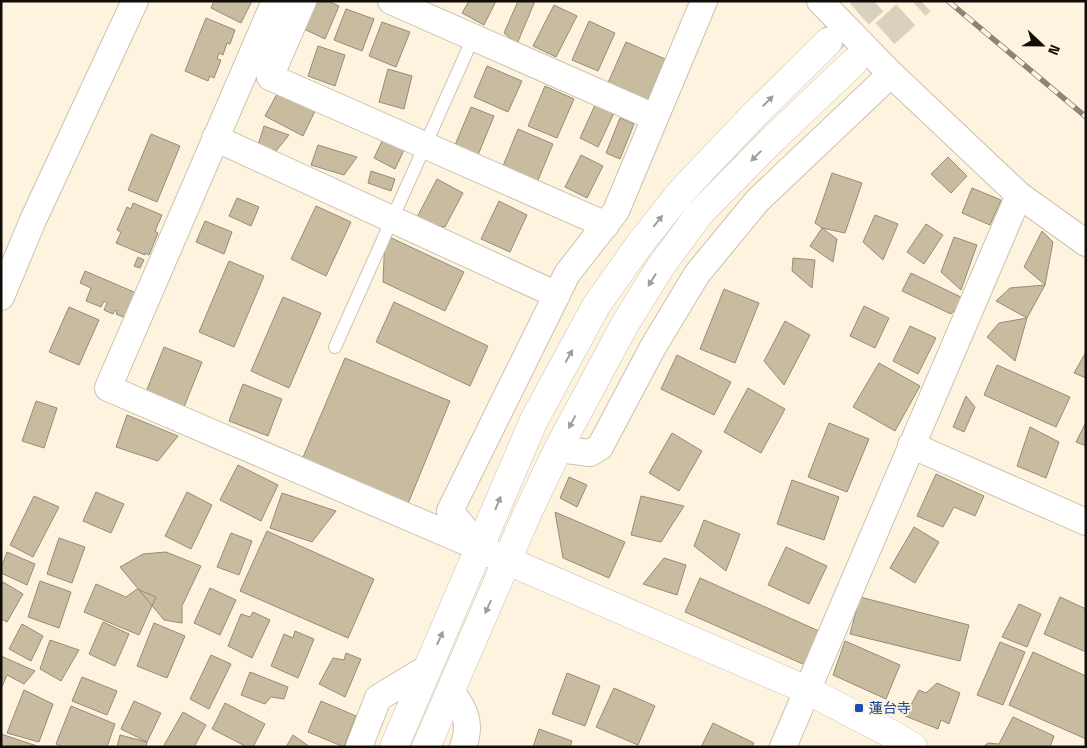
<svg xmlns="http://www.w3.org/2000/svg" width="1087" height="748" viewBox="0 0 1087 748" font-family="'Space Grotesk','Noto Sans JP',sans-serif">
<style>
.building{fill:#c9bb9f;stroke:#958c79}
.lines{fill:none;stroke-linecap:round;stroke-linejoin:round}
.secondary-tunnel{stroke:#d9d0be;stroke-width:28;stroke-dasharray:28 14;stroke-linecap:butt}
.lane-casing{stroke:#cbc2ae;stroke-width:14}
.street-casing{stroke:#cbc2ae;stroke-width:28}
.secondary-casing{stroke:#cbc2ae;stroke-width:29}
.lane{stroke:#fff;stroke-width:12}
.street{stroke:#fff;stroke-width:26}
.secondary{stroke:#fff;stroke-width:28}
.rail-casing{stroke:#8b8577;stroke-width:5.5}
.rail{stroke:#fdf3de;stroke-width:4;stroke-dasharray:11;stroke-linecap:butt}
.oneway{fill:#9f9e9b}
.transit-dot{fill:#1a4fb4;stroke:#fdf3de;stroke-width:2}
.labels{text-anchor:middle;dominant-baseline:central;stroke-width:4;stroke-linejoin:round;paint-order:stroke}
.transit-label{font-size:14px;fill:#164399;stroke:#fdf3de;text-anchor:start}
</style>
<rect width="100%" height="100%" fill="#fdf3de"/>
<path class="building" d="M214,1H252L241,23L211,8Z
M316,1H328L339,6L325,39L304,29Z
M469,1H496L484,25L462,13Z
M518,1H535L517,44L504,33Z
M554,5L577,16L556,57L533,46Z
M346,9L374,19L362,51L334,40Z
M206,18L235,30L230,44L227,43L223,55L219,53L217,59L221,60L214,78L210,76L208,81L185,71Z
M589,21L615,33L598,71L572,60Z
M382,22L410,32L396,67L369,56Z
M626,42L665,59L647,102L607,85Z
M318,46L345,55L335,86L308,76Z
M487,66L522,81L508,112L474,97Z
M388,69L412,76L404,109L379,102Z
M545,86L574,99L557,138L528,126Z
M278,92L315,111L303,136L265,116Z
M595,105L614,113L598,147L580,138Z
M471,107L494,116L478,155L455,145Z
M620,118L634,124L620,159L606,153Z
M264,126L289,135L276,151L258,145Z
M518,129L553,144L536,185L501,171Z
M151,134L180,146L157,202L128,190Z
M383,139L404,150L395,169L374,158Z
M318,145L357,157L344,175L311,165Z
M581,155L603,166L587,198L565,187Z
M948,157L967,176L951,193L931,174Z
M371,171L395,179L391,191L368,183Z
M832,173L862,183L845,233L822,228L815,223Z
M437,179L463,193L445,227L415,221Z
M972,188L1001,200L990,225L962,213Z
M237,198L259,207L251,226L229,216Z
M499,201L527,215L510,252L481,239Z
M133,203L162,215L155,231L158,233L149,255L145,253V255L116,243L121,232L117,230L127,207L131,209Z
M316,206L351,222L326,276L291,259Z
M875,215L898,224L883,260L863,242Z
M205,221L232,232L224,254L196,242Z
M926,224L943,235L924,264L907,252Z
M822,228L837,239L833,262L810,246Z
M1042,231L1053,242L1045,285L1024,267Z
M385,235L464,272L445,311L383,282Z
M954,237L977,245L961,290L941,272Z
M138,257L144,260L140,268L134,266Z
M793,258L815,260L812,288L792,271Z
M229,261L264,276L234,347L199,332Z
M85,271L141,295L128,319L116,314L117,311L115,310L113,314L104,310L107,303L104,301L101,307L86,301L91,288L80,283Z
M911,273L965,299L951,314L902,291Z
M1045,285L1027,318L996,301L1010,288Z
M724,289L759,303L735,363L700,349Z
M283,297L321,313L289,388L251,371Z
M394,302L488,346L470,386L376,342Z
M864,306L889,318L875,348L850,336Z
M69,307L99,320L79,365L49,352Z
M1027,318L1015,361L987,337L999,323Z
M785,321L810,335L784,385L764,361Z
M910,326L936,338L918,374L893,361Z
M164,347L202,362L184,407L146,392Z
M1086,352V378L1074,373Z
M677,355L731,382L714,415L661,389Z
M345,358L450,401L407,506L301,462Z
M879,363L920,386L895,431L853,407Z
M997,365L1070,397L1056,427L984,395Z
M243,384L282,399L268,436L229,421Z
M748,388L785,409L761,453L724,432Z
M966,396L975,407L964,432L953,427Z
M36,401L57,408L44,448L22,441Z
M127,415L178,436L158,461L116,447Z
M1086,422V446L1076,442Z
M829,423L869,439L847,492L808,477Z
M1030,427L1059,442L1046,478L1017,466Z
M672,433L702,451L679,491L649,473Z
M238,465L278,485L261,521L220,500Z
M936,474L984,496L975,516L954,507L943,527L917,516Z
M569,477L587,485L577,507L560,498Z
M792,480L839,497L824,540L777,524Z
M96,492L124,504L111,533L83,521Z
M187,492L212,505L191,549L165,536Z
M282,493L336,511L312,542L270,528Z
M34,496L59,507L33,557L10,545Z
M641,496L684,506L661,542L631,535Z
M555,512L625,542L609,578L563,558Z
M704,520L740,534L726,571L694,546Z
M914,527L939,542L915,583L890,568Z
M267,531L374,579L348,638L240,591Z
M231,533L252,541L239,575L217,567Z
M59,538L85,547L72,583L47,574Z
M786,547L827,566L809,604L768,585Z
M7,552L35,564L27,585L1,573V568Z
M166,552L201,566L182,606V623L164,620L120,567L143,554Z
M664,558L686,565L677,595L643,584Z
M700,578L819,631L805,665L685,612Z
M40,581L71,592L59,628L28,617Z
M3,582L23,594L7,622L1,619V585Z
M96,584L126,597L137,589L156,597L139,635L84,612Z
M210,588L236,600L220,635L194,623Z
M860,597L969,625L960,661L850,634Z
M1060,597L1086,609V652L1044,634Z
M1019,604L1041,614L1027,647L1002,637Z
M253,612L270,620L252,658L228,646L241,614L250,617Z
M103,622L129,634L115,666L89,654Z
M154,623L185,636L167,678L137,666Z
M22,624L43,636L31,661L9,649Z
M295,631L314,639L298,678L271,666L284,634L293,638Z
M50,640L79,650L61,681L40,669Z
M845,641L900,665L886,699L833,675Z
M1000,642L1025,652L1003,705L977,695Z
M1033,652L1086,676V739L1009,705Z
M346,653L361,659L345,697L319,684L333,658L344,660Z
M211,655L231,664L209,709L190,699Z
M1,656L35,671L24,684L7,675L1,689Z
M250,672L288,687L284,699L271,697L265,704L241,695Z
M567,673L600,686L585,726L552,714Z
M82,677L117,691L107,715L72,701Z
M937,683L960,693L949,724L941,720L938,729L905,716L919,690L926,693Z
M614,688L655,706L638,745L596,727Z
M24,690L53,704L39,742L7,733Z
M134,701L161,713L147,742L121,729Z
M321,701L356,716L344,747L308,732Z
M225,703L265,724L253,747H247L212,729Z
M71,706L115,724L107,747H63L56,744Z
M183,712L206,725L194,747H163Z
M1013,717L1054,736L1050,747H983L988,743L999,744Z
M713,723L754,743L752,747H701Z
M539,729L572,741L570,747H533Z
M1,734L37,746L1,747Z
M120,735L147,742L146,747H117Z
M293,735L310,747H286Z"/>
<g class="lines">
<path class="secondary-tunnel" d="M828,42L874,1
M854,62L921,1"/>
<defs>
<path id="lane" d="M335,347L473,38"/>
<path id="street" d="M275,1L108,388L480,548
M303,1L270,77L606,225
M391,1L654,117
M820,1L891,74L1019,195L1086,243
M215,138L557,295
M1,297L33,220L135,1
M911,445L1086,522
M558,449L590,453L600,447L653,347L697,274L758,200L891,74
M477,544L450,511L567,274L616,211L704,1
M451,691C465,710 472,723 463,747
M359,747L378,698L426,669
M783,747L1019,195"/>
<path id="secondary" d="M492,554L807,690L895,736L913,747
M394,747L534,420L596,306L639,245L681,192L754,115L828,42
M426,747L528,512L558,449L625,324L661,266L700,213L774,138L854,62"/>
</defs>
<use href="#lane" class="lane-casing"/>
<use href="#street" class="street-casing"/>
<use href="#secondary" class="secondary-casing"/>
<use href="#lane" class="lane"/>
<use href="#street" class="street"/>
<use href="#secondary" class="secondary"/>
<defs>
<path id="rail" d="M948,1L1086,117"/>
</defs>
<use href="#rail" class="rail-casing"/>
<use href="#rail" class="rail"/>
</g>
<defs><path id="oneway-solid" d="M-6-.8H1V-3.2L6.5 0L1 3.2V.8H-6Z" transform="scale(1.25)"/></defs>
<g class="oneway">
<use href="#oneway-solid" transform="translate(768 101) rotate(-45)"/>
<use href="#oneway-solid" transform="translate(756 156) rotate(135)"/>
<use href="#oneway-solid" transform="translate(658 221) rotate(-51)"/>
<use href="#oneway-solid" transform="translate(652 280) rotate(122)"/>
<use href="#oneway-solid" transform="translate(569 356) rotate(-61)"/>
<use href="#oneway-solid" transform="translate(572 422) rotate(118)"/>
<use href="#oneway-solid" transform="translate(498 503) rotate(-68)"/>
<use href="#oneway-solid" transform="translate(488 607) rotate(114)"/>
<use href="#oneway-solid" transform="translate(440 638) rotate(-66)"/>
</g>
<rect class="transit-dot" x="854" y="703" width="10" height="10" rx="2.5"/>
<g class="labels">
<g class="transit-label">
<text x="869" y="708">蓮台寺</text>
</g>
</g>
<rect width="1087" height="748" fill="none" stroke="#100d06" stroke-width="5"/>
<g transform="translate(1042 45) rotate(112)" stroke="#fdf3de" stroke-width="4" paint-order="stroke">
<path d="M0-4L9 19L0 12L-9 19Z" fill="#100d06"/>
<text y="-8" font-size="14" font-weight="bold" text-anchor="middle" fill="#100d06">N</text>
</g>
</svg>
